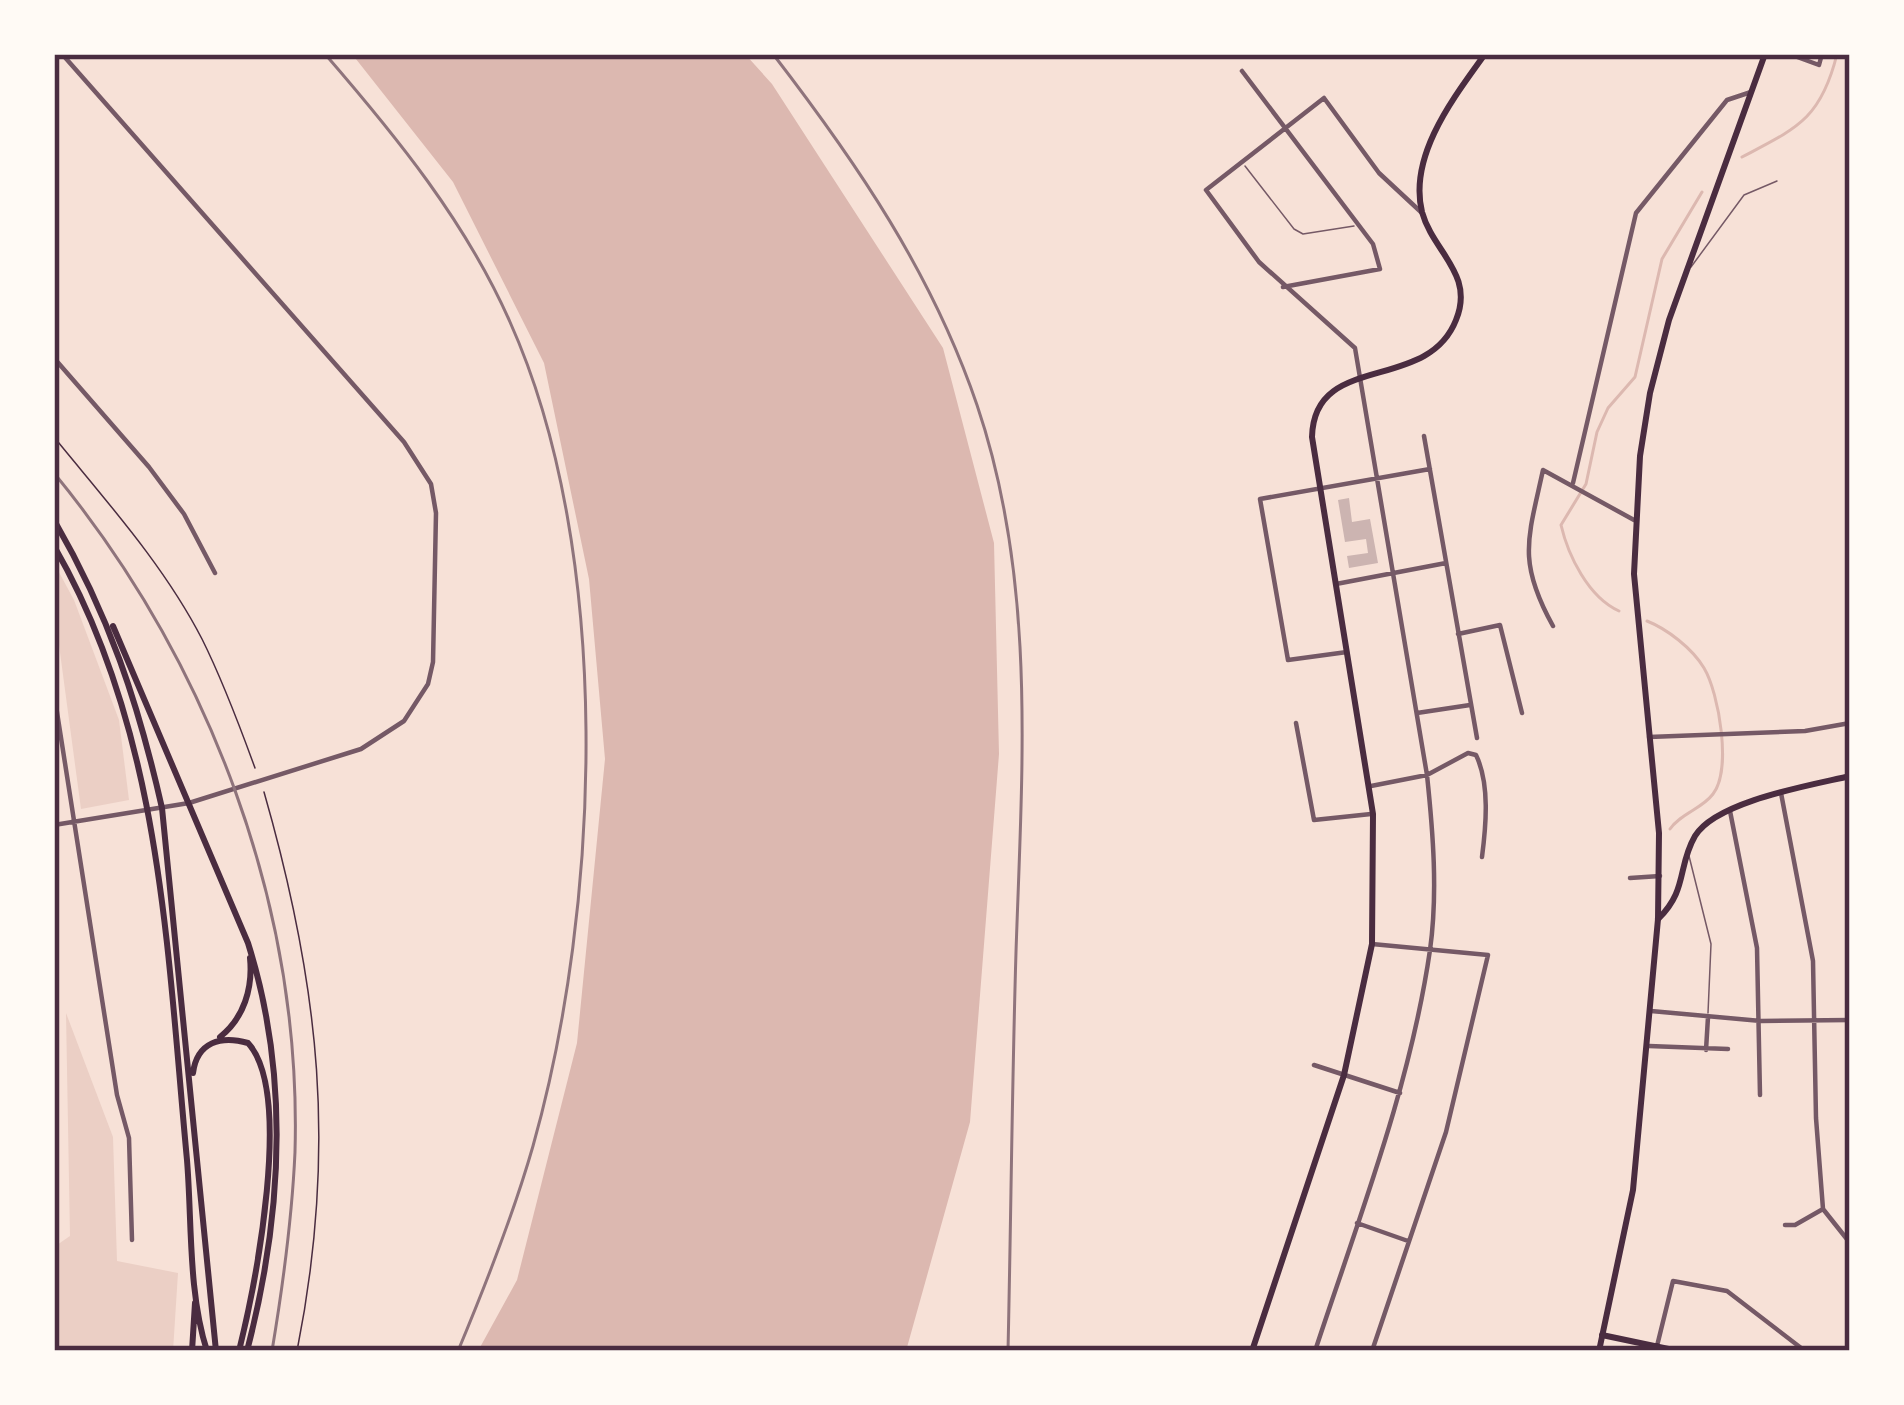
<svg xmlns="http://www.w3.org/2000/svg" width="1904" height="1405" viewBox="0 0 1904 1405" font-family="Raleway,sans-serif">
<style>
.green{fill:#ebcfc5}
.water{fill:#dcb8b0}
.lines{fill:none;stroke-linecap:round;stroke-linejoin:round}
.stream{stroke:#dcb8b0;stroke-width:3}
.building{fill:#ccb4b1}
.path{stroke:#4a2c40;stroke-width:1.5}
.service{stroke:#755966;stroke-width:1.5}
.minor{stroke:#755966;stroke-width:4.5}
.secondary{stroke:#4a2c40;stroke-width:6}
.primary{stroke:#4a2c40;stroke-width:6}
.rail{stroke:#8f747c;stroke-width:3}
.neatline{fill:none;stroke:#4a2c40;stroke-width:4.5}
</style>
<rect width="100%" height="100%" fill="#f7e1d7"/>
<path class="green" d="M54,563L74,600L119,720L129,800L81,809L59,645L54,644Z
M66,1013L113,1137L117,1261L178,1273L173,1351H54V1247L70,1236Z"/>
<path class="water" d="M352,54H745L772,84L943,348L994,543L999,754L970,1122L906,1351H478L517,1280L577,1043L605,759L589,579L544,363L453,182Z"/>
<g class="lines">
<path class="stream" d="M1742,157C1797,128 1821,119 1837,54
M1619,611C1588,597 1568,555 1561,525L1586,484L1597,432L1608,408L1635,377L1662,259L1702,192
M1647,621C1667,629 1692,648 1704,668C1719,693 1732,770 1713,794C1702,809 1681,813 1670,829"/>
</g>
<path class="building" d="M1349,498L1352,522L1370,519L1378,563L1349,568L1347,556L1368,553L1366,539L1345,542L1338,500Z"/>
<g class="lines">
<path class="path" d="M54,437C106,501 164,565 202,639C223,681 239,724 255,768
M264,792C320,987 337,1151 297,1351"/>
<path class="service" d="M1245,166L1294,229L1303,234L1354,226
M1691,267L1744,195L1777,181
M1689,856L1711,944L1708,1013"/>
<path class="minor" d="M1789,54L1819,65L1822,54
M1242,71L1373,244L1380,269L1283,287
M54,358L149,467L184,514L215,573
M1424,436L1477,738
M1573,483L1636,213L1727,100L1751,92
M1336,584L1446,563
M1553,626C1517,561 1528,539 1543,470L1634,520
M1458,634L1500,625L1522,713
M1347,652L1288,660L1260,499L1430,469
M54,693L117,1095L129,1138L132,1240
M1417,713L1470,705
M1296,723L1314,820L1371,814
M1649,737L1805,731L1850,723
M1371,786L1427,775L1468,753L1476,755C1490,784 1486,826 1482,857
M1781,793L1813,961L1816,1118L1823,1209
M1730,811L1757,948L1760,1095
M54,825L189,803L361,749L404,721L428,684L433,662L436,513L431,484L404,442L62,54
M1630,878L1660,876
M1651,1011L1761,1021L1850,1020
M1649,1046L1728,1049
M1706,1050L1708,1017
M1314,1065L1400,1093
M1823,1209L1850,1243
M54,1215L55,1167
M1357,1223L1408,1241
M1785,1225H1795L1823,1209
M1657,1346L1673,1281L1727,1291L1805,1351
M1315,1351C1358,1220 1410,1088 1430,950C1438,893 1433,832 1427,775L1355,348L1259,262L1206,190L1324,98L1379,173L1422,213
M1372,1351L1446,1132L1488,955L1372,944"/>
<path class="secondary" d="M1658,919C1688,890 1677,867 1695,836C1716,801 1812,785 1850,776
M1602,1335L1678,1351
M1252,1351L1344,1075L1372,944L1373,814L1312,437C1314,351 1427,394 1456,320C1475,274 1433,252 1422,212C1408,155 1455,96 1485,54"/>
<path class="primary" d="M54,520C109,615 138,702 162,808L216,1351
M54,546C162,733 167,950 187,1160C192,1221 188,1292 207,1351
M113,626L248,943C290,1076 282,1217 247,1351
M220,1037C244,1018 253,988 250,958
M193,1073C197,1042 221,1035 248,1043C294,1093 255,1286 239,1351
M192,1351L195,1303
M1599,1351L1633,1190L1658,919L1659,833L1634,574L1640,456L1650,393L1669,320L1765,54
M1629,1351L1657,1346"/>
<path class="rail" d="M325,54C396,136 466,222 510,322C614,554 601,905 533,1146C513,1216 486,1284 458,1351
M773,54C857,163 932,273 977,405C1037,582 1022,768 1016,952C1012,1085 1011,1218 1008,1351
M54,473C209,662 302,906 295,1152C292,1219 283,1285 272,1351"/>
</g>
<rect width="1904" height="1405" fill="none" stroke="#fffaf5" stroke-width="114"/>
<rect x="57" y="57" width="1790" height="1291" class="neatline"/>
</svg>
